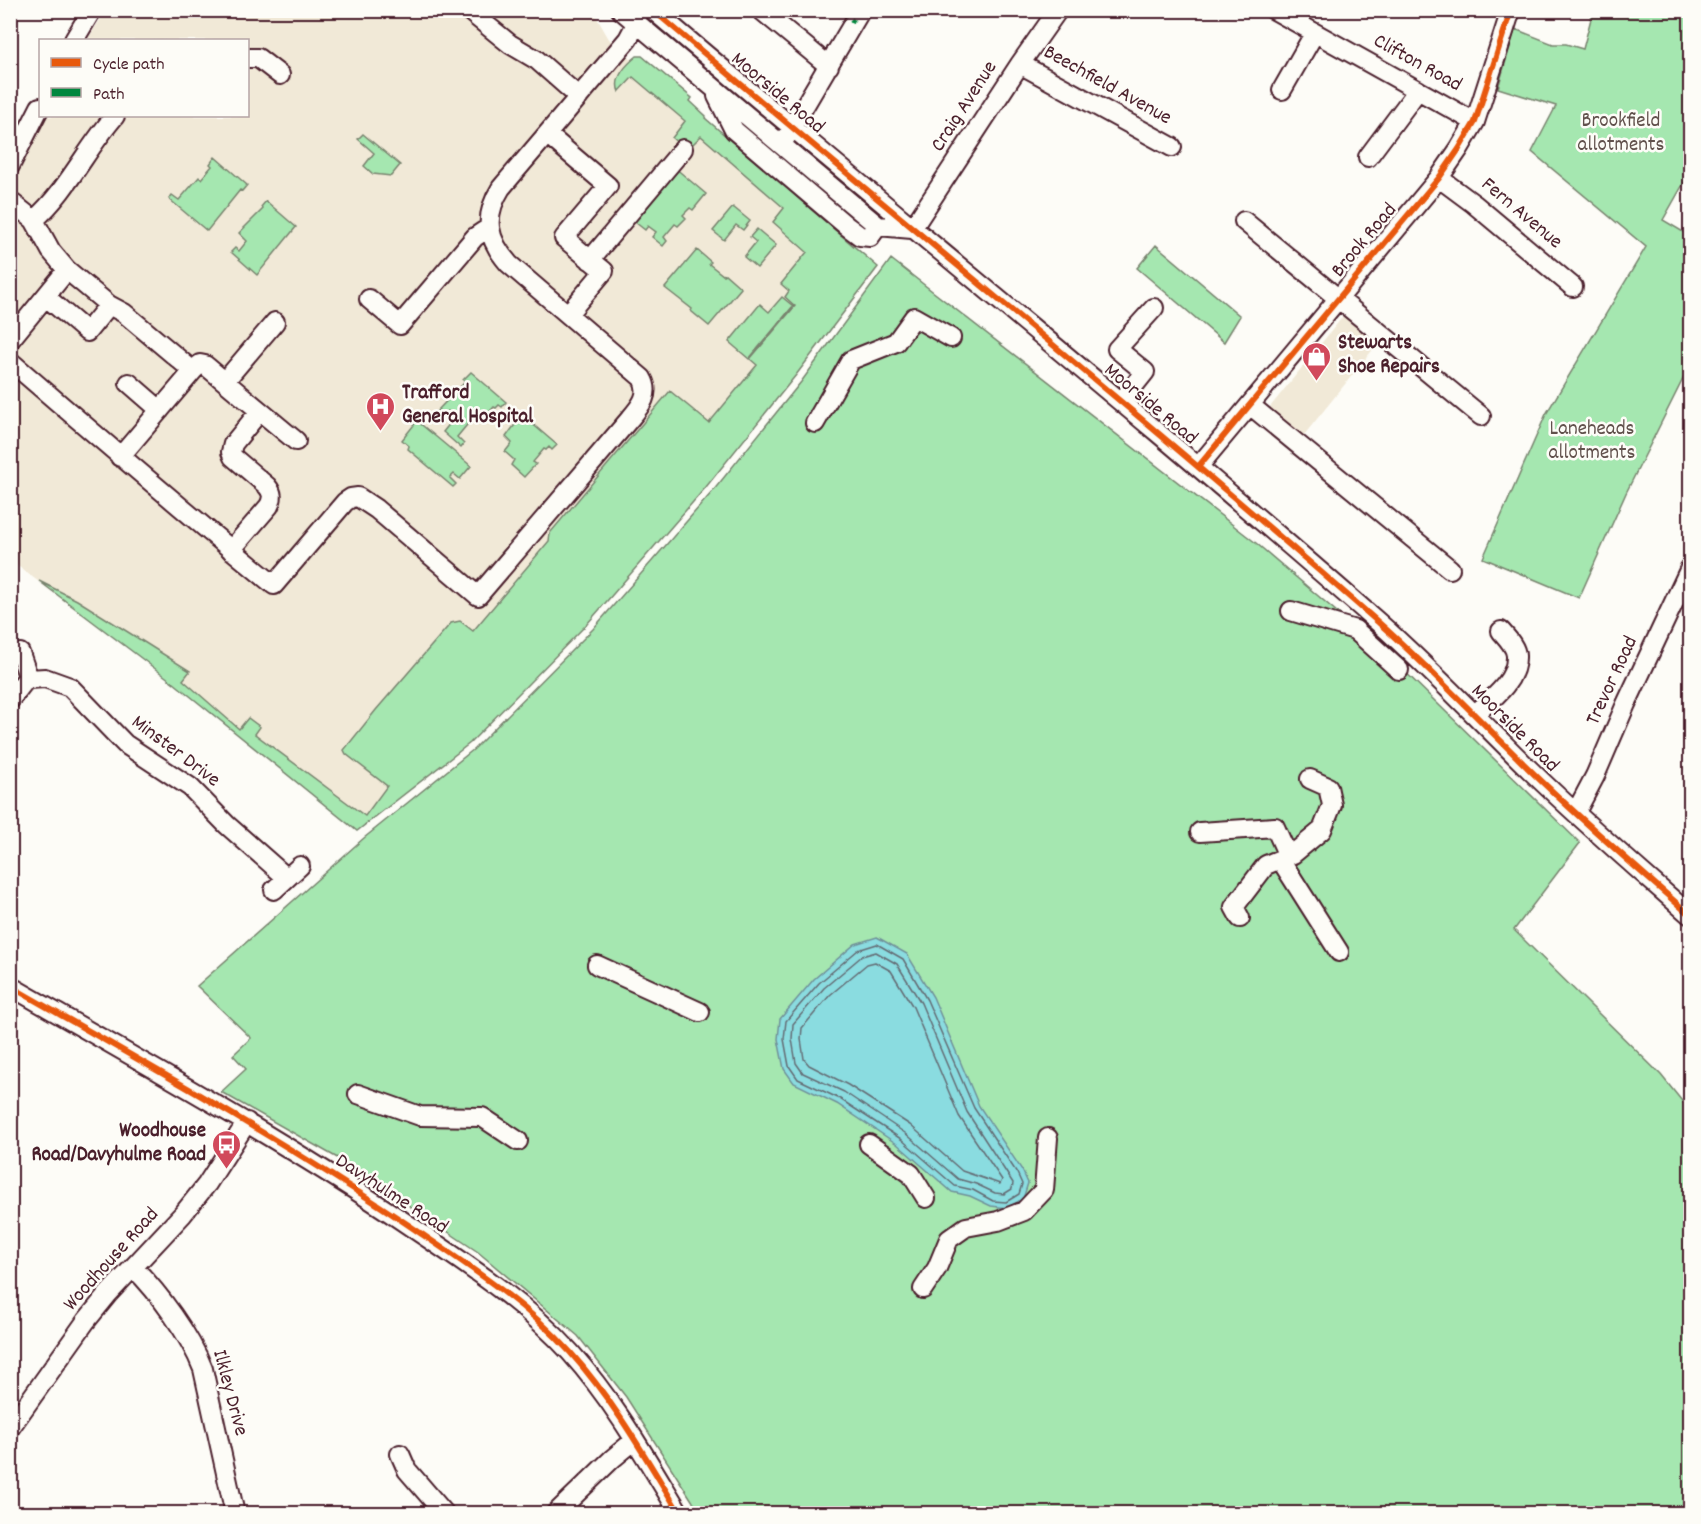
<svg xmlns="http://www.w3.org/2000/svg" width="1701" height="1524" viewBox="0 0 1701 1524" font-family="Dekko,sans-serif">
<style>
.built{fill:#f1e9d7}
.green{fill:#a5e7b0;stroke:#78836e;stroke-width:1.5}
.water{fill:#8adce0;stroke:#709098;stroke-width:1.5}
.lines{fill:none;stroke-linecap:round;stroke-linejoin:round}
.shore{stroke:#646b73;stroke-width:1.5}
.minor-casing{stroke:#4a1f2b;stroke-width:22}
.minor{stroke:#fdfcf7;stroke-width:18}
.quiet{stroke:#00873e;stroke-width:4.5;stroke-dasharray:9 4.5;stroke-linecap:butt}
.cycleway-casing{stroke:#fdfcf7;stroke-width:10}
.cycleway{stroke:#e8590c;stroke-width:6}
.labels{text-anchor:middle;dominant-baseline:central;stroke-width:5;stroke-linejoin:round;paint-order:stroke}
.street-label{font-size:21px;fill:#4a1f2b;stroke:#fdfcf7}
.park-label{font-size:21px;fill:#61514c;stroke:#fdfcf7}
.poi-label{font-size:21px;font-weight:bold;fill:#4a1f2b;stroke:#fdfcf7;text-anchor:start}
</style>
<rect width="100%" height="100%" fill="#fdfcf7"/>
<filter id="ink" filterUnits="userSpaceOnUse"><feTurbulence type="fractalNoise" baseFrequency=".0167" numOctaves="2"/><feDisplacementMap in="SourceGraphic" scale="12" xChannelSelector="R" yChannelSelector="G"/><feConvolveMatrix kernelMatrix="1 2 1 2 8 2 1 2 1" color-interpolation-filters="sRGB"/></filter>
<g filter="url(#ink)">
<path class="built" d="M106,11H593L609,39L632,60L642,56L692,98L690,101L706,116L705,118L878,267L796,375L706,487L587,624L470,743L357,831L174,683L11,561L10,187L47,116H248V40H87Z
M1345,314L1379,342L1300,440L1266,412Z"/>
<path class="green" d="M1593,11H1690V172L1663,220L1690,236V365L1626,493L1579,598L1483,558L1546,414L1646,247L1532,152L1556,106L1498,88L1515,29L1553,44H1566L1583,49Z
M637,56H642L692,98L690,101L706,116L705,118L878,267L796,375L706,487L587,624L470,743L357,831L174,683L39,581L77,600L190,671L183,680L239,729L248,718L260,727L255,734L365,816L387,786L346,754L344,750L376,710L451,623L460,621L473,631L549,541L550,533L670,391L709,423L757,365L750,359L795,306L785,297L789,291L781,284L807,252L773,222L784,208L701,136L693,144L680,145L672,138L685,121L633,77L619,92C613,78 627,64 637,56Z
M363,134L400,165L391,176L373,174L364,166L374,153L358,139Z
M215,157L247,185L242,191L240,190L207,231L169,199L172,195L179,200L199,177L201,179L212,166L210,164Z
M674,167L706,194L693,210L690,208L683,215L686,218L678,226L675,224L664,237L667,241L663,246L652,237L656,232L648,226L645,230L631,219Z
M266,201L296,227L257,275L231,252L235,248L239,251L247,241L239,233L263,209L261,207Z
M733,207L750,221L743,230L736,225L724,240L713,231Z
M757,229L776,245L757,268L744,257L756,242L750,237Z
M1156,245L1240,316L1224,342L1137,268Z
M697,250L711,262L709,264L723,275L725,274L741,288L709,326L691,311L692,309L665,288Z
M891,259L1256,543L1391,658L1580,843L1514,930L1661,1075L1690,1111V1513H700L626,1397L578,1336L478,1252L341,1160L221,1092L246,1069L233,1055L251,1038L197,986L364,838L474,749L593,629L713,491L801,382Z
M782,297L793,306L749,359L729,342L760,304L769,312Z
M471,372L506,402L502,407L499,405L496,408L494,407L483,419L476,414L457,437L464,444L461,448L443,432L455,417L448,411L442,418L436,412L465,382L463,380Z
M522,415L557,445L552,450L549,447L546,450L544,449L533,462L536,464L524,477L511,465L514,460L505,452L512,443L506,437Z
M417,421L471,466L460,479L454,474L450,478L456,484L453,487L408,449L409,446L402,440Z"/>
<path class="water" d="M877,937L907,954L933,997L979,1106L1022,1170L1028,1183L1023,1199L1007,1208L991,1206L970,1196L952,1192L897,1144L837,1104L794,1083L784,1069L778,1039L780,1019L814,979L855,944Z"/>
<g class="lines">
<path class="shore" d="M877,944L903,959L927,1000L974,1108L1017,1173L1022,1184L1019,1194L1006,1202L993,1201L973,1190L955,1186L901,1139L840,1099L798,1079L789,1066L784,1039L786,1021L819,983L858,950Z
M876,952L897,964L921,1003L967,1112L1013,1183L1012,1189L1004,1194L995,1193L976,1184L958,1179L905,1133L844,1092L803,1073L796,1063L792,1039L793,1024L824,988L862,956Z
M875,962L891,971L913,1007L959,1116L1002,1180L1000,1184L962,1171L910,1125L848,1085L809,1065L804,1059L801,1039L802,1028L830,995L867,964Z"/>
<defs>
<path id="minor" d="M468,10L510,44L537,60L579,97
M621,10L878,226L912,229
M653,10C894,215 1140,413 1378,622C1431,669 1480,721 1531,771C1582,821 1637,868 1690,915
M761,10L829,66
M1274,10L1475,122
M74,40L92,10
M248,58H258L280,75
M1020,64L1172,147
M1282,90L1314,34
M717,96L734,130L848,227L860,236L870,237L878,226
M548,135L608,186L564,238L604,271L568,314
M785,139L861,10
M1368,157L1418,90
M10,166L40,107
M1439,178L1474,204L1573,287
M10,201L34,220L51,251L67,270L109,305L124,313L193,371L120,457
M34,220C68,190 86,149 115,116
M1244,221L1481,416
M912,229L1020,64L1058,10
M590,260L683,149
M46,297L87,332L109,305
M369,299L400,325L475,237L484,231L490,229
M10,340L67,270
M10,361C98,437 185,512 274,585L345,502L351,498L358,497L376,509L478,596L628,421C639,408 652,395 642,378L509,264C487,239 483,217 501,188L628,39L636,24L635,10
M193,371L200,364L205,365L260,411L233,444L231,452L233,457L267,486C273,493 273,498 269,506L231,550
M225,381L275,322
M129,383L160,410
M1121,402L1145,372L1117,349L1154,308
M1250,405L1450,569
M260,411L296,441
M815,423L851,360L896,342L914,317L951,338
M1198,467L1439,178L1459,149L1475,122L1511,10
M1291,611L1355,630L1399,670
M20,653L29,679
M10,700L24,682L29,679L45,678L70,687L125,744L190,787L227,825L287,878
M1475,714C1492,699 1517,681 1516,656C1516,647 1507,638 1501,631
M1576,812L1595,776L1626,704L1690,568
M1200,832L1275,827L1288,856
M1280,859L1339,952
M274,890L300,866
M1240,918L1234,907L1266,865L1293,854L1322,830L1332,805L1328,787L1310,779
M597,965L700,1012
M10,986C144,1063 279,1138 407,1224C464,1263 524,1301 570,1352C614,1401 646,1458 680,1514
M358,1094L420,1116L482,1117L518,1141
M869,1144L911,1174L926,1198
M133,1267C159,1293 190,1335 203,1369L235,1514
M923,1289L937,1268L949,1239L966,1227L998,1221L1024,1211L1044,1190L1048,1138
M10,1428L86,1321L108,1294L183,1214L207,1184L247,1122
M400,1454L407,1470L445,1514
M555,1514L612,1459L635,1440"/>
</defs>
<use href="#minor" class="minor-casing"/>
<use href="#minor" class="minor"/>
<path class="quiet" d="M841,10L854,22"/>
<defs>
<path id="cycleway" d="M653,10C894,215 1140,413 1378,622C1431,669 1480,721 1531,771C1582,821 1637,868 1690,915
M1198,467L1439,178L1459,149L1475,122L1511,10
M10,986C144,1063 279,1138 407,1224C464,1263 524,1301 570,1352C614,1401 646,1458 680,1514"/>
</defs>
<use href="#cycleway" class="cycleway-casing"/>
<use href="#cycleway" class="cycleway"/>
</g>
</g>
<defs>
<symbol id="shop-pin" viewBox="-11 -11 22 30"><path d="M0 17L-7.5 6A9.5 9.5 0 1 1 7.5 6Z" fill="#d1495b" stroke="#fdfcf7"/><path d="M-5-2.5h2.3a2.7 3.5 0 0 1 5.4 0H5L5.5 6h-11ZM-1.5-2.5h3a1.5 2.3 0 0 0-3 0Z" fill="#fff"/></symbol>
<symbol id="hospital-pin" viewBox="-11 -11 22 30"><path d="M0 17L-7.5 6A9.5 9.5 0 1 1 7.5 6Z" fill="#d1495b" stroke="#fdfcf7"/><path d="M-5-5h3v3.5h4V-5h3V5h-3V1.5h-4V5h-3Z" fill="#fff"/></symbol>
<symbol id="bus-pin" viewBox="-11 -11 22 30"><path d="M0 17L-7.5 6A9.5 9.5 0 1 1 7.5 6Z" fill="#d1495b" stroke="#fdfcf7"/><path d="M-5-6H5V4H4V6H2V4H-2V6H-4V4H-5ZM-3.5-4V0h7V-4ZM-3.5 1.2v1.5H-2V1.2ZM2 1.2v1.5H3.5V1.2Z" fill="#fff"/></symbol>
</defs>
<g fill-rule="evenodd">
<use href="#shop-pin" x="1300" y="340" width="33" height="45"/>
<use href="#hospital-pin" x="364" y="390" width="33" height="45"/>
<use href="#bus-pin" x="210" y="1128" width="33" height="45"/>
</g>
<g class="labels">
<g class="street-label">
<text transform="translate(1417 64) rotate(29)">Clifton Road</text>
<text transform="translate(1107 86) rotate(29)">Beechfield Avenue</text>
<text transform="translate(777 94) rotate(40)">Moorside Road</text>
<text transform="translate(965 107) rotate(-57)">Craig Avenue</text>
<text transform="translate(1521 214) rotate(40)">Fern Avenue</text>
<text transform="translate(1365 241) rotate(-50)">Brook Road</text>
<text transform="translate(1150 405) rotate(40)">Moorside Road</text>
<text transform="translate(1613 681) rotate(-65)">Trevor Road</text>
<text transform="translate(1514 729) rotate(45)">Moorside Road</text>
<text transform="translate(175 752) rotate(37)">Minster Drive</text>
<text transform="translate(391 1195) rotate(33)">Davyhulme Road</text>
<text transform="translate(112 1260) rotate(-48)">Woodhouse Road</text>
<text transform="translate(229 1393) rotate(75)">Ilkley Drive</text>
</g>
<g class="park-label">
<text x="1621" y="122">Brookfield<tspan x="1621" dy="24">allotments</tspan></text>
<text x="1592" y="430">Laneheads<tspan x="1592" dy="24">allotments</tspan></text>
</g>
<g class="poi-label">
<text x="1338" y="344">Stewarts<tspan x="1338" dy="24">Shoe Repairs</tspan></text>
<text x="402" y="394">Trafford<tspan x="402" dy="24">General Hospital</tspan></text>
<text x="206" y="1132" text-anchor="end">Woodhouse<tspan x="206" dy="24">Road/Davyhulme Road</tspan></text>
</g>
</g>
<rect width="1701" height="1524" fill="none" stroke="#fdfcf7" stroke-width="36"/>
<rect x="18" y="18" width="1665" height="1488" fill="none" stroke="#4a1f2b" stroke-width="2" filter="url(#ink)"/>
<rect x="39" y="39" width="210" height="78" fill="#fdfcf7" stroke="#b5a4a5" stroke-width="1.5"/>
<rect x="51" y="58" width="30" height="9" fill="#e8590c" stroke="#b5a4a5" stroke-width="1.5"/>
<text x="93" y="69" font-size="18" fill="#4a1f2b">Cycle path</text>
<rect x="51" y="88" width="30" height="9" fill="#00873e" stroke="#b5a4a5" stroke-width="1.5"/>
<text x="93" y="99" font-size="18" fill="#4a1f2b">Path</text>
</svg>
